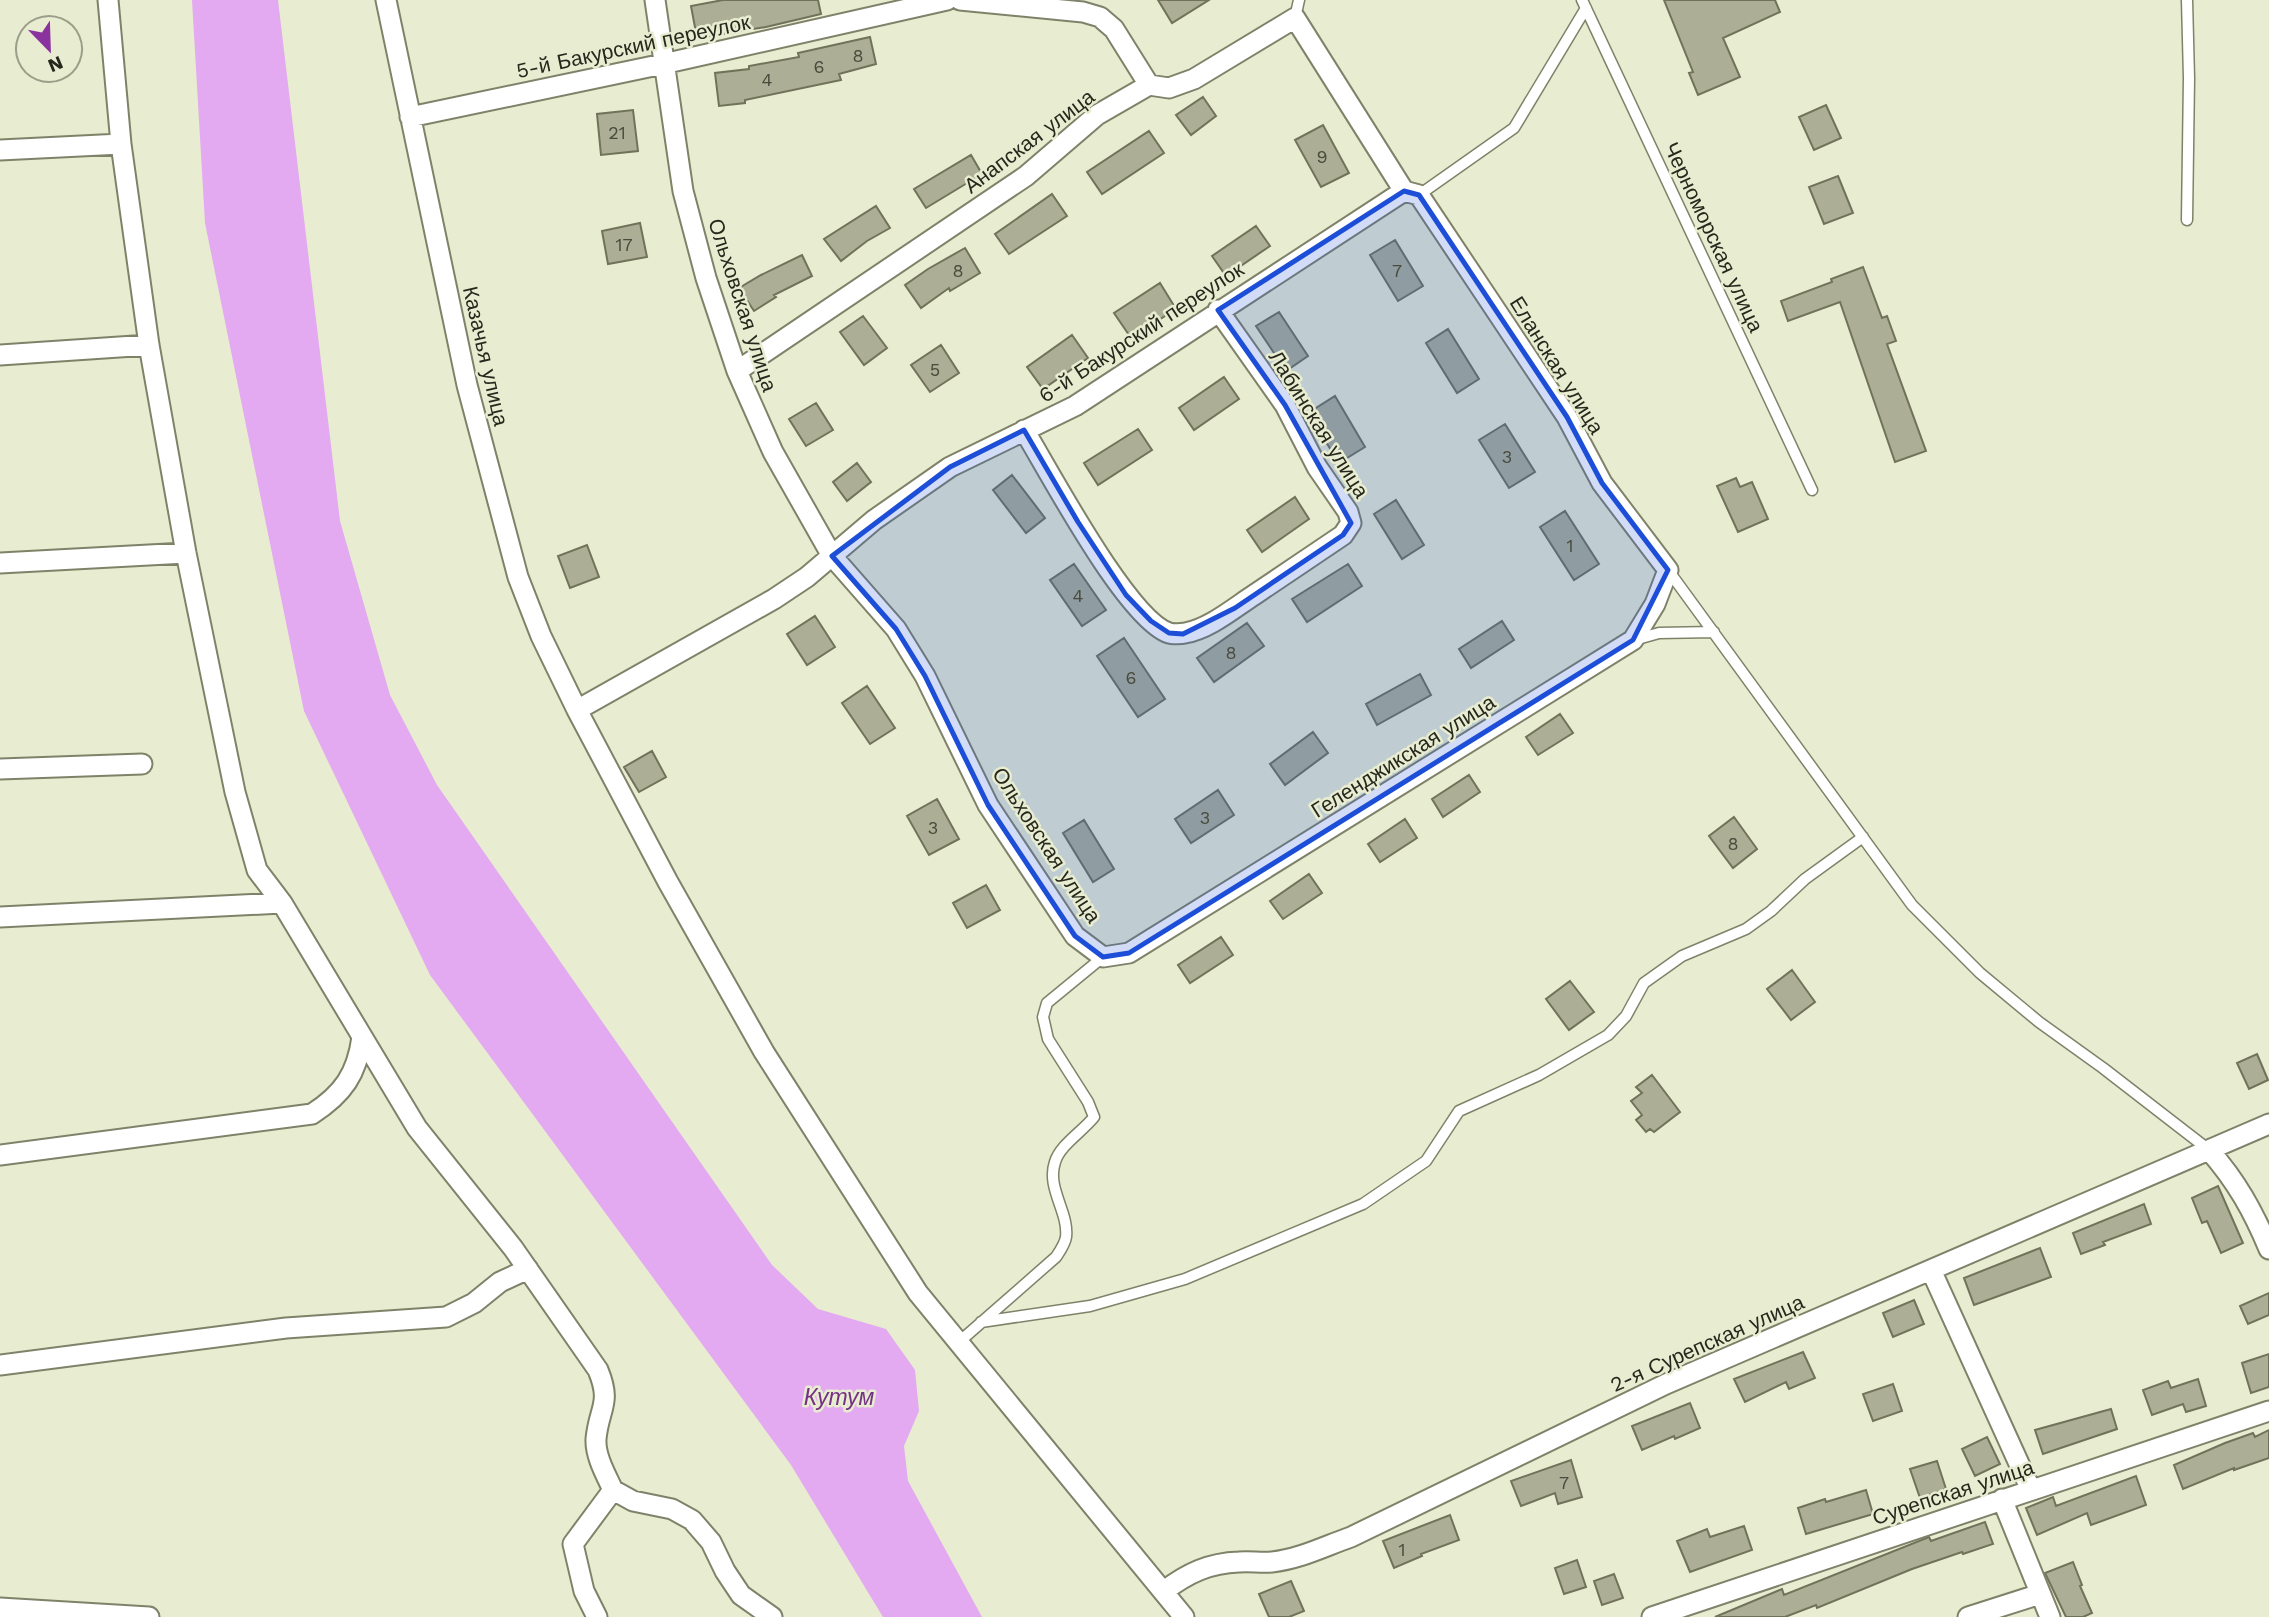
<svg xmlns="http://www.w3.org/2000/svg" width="2269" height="1617" viewBox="0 0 2269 1617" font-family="'Work Sans',sans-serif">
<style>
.water{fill:#e3a9f1}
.building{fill:#acaf95;stroke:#70735a;stroke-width:2}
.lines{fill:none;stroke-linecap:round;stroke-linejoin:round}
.service-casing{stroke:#7f8269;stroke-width:13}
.minor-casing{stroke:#7f8269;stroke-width:23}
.service{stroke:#fff;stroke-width:10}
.minor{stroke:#fff;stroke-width:19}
.marked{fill:#1d4ed8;fill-opacity:0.2;stroke:#1d4ed8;stroke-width:5;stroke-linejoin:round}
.labels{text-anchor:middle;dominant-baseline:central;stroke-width:5;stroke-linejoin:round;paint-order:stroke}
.number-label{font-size:18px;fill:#484a3b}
.street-label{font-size:21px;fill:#27281d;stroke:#e8ecd0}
.water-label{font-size:23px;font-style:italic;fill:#753185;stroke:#e8ecd0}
</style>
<rect width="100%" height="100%" fill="#e8ecd0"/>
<path class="water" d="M192,0H278L340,521L390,695L437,785L772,1265L818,1309L886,1329L915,1370L919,1411L904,1446L908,1481L982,1617H883L791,1465L430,975L304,711L205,223Z"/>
<path class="building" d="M723,0H818L821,14L766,27L697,38L691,6Z
M1158,0H1209L1172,23Z
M1664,0H1775L1780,12L1723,38L1740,77L1698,95L1689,73L1693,72Z
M870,37L876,64L839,74L841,80L745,100V103L719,106L715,73L749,69V66L799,57L798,53Z
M1203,97L1216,116L1191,135L1176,115Z
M1826,105L1841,138L1814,150L1799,117Z
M633,110L638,151L601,155L597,114Z
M1323,125L1349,173L1321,187L1295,140Z
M1149,131L1164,153L1102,194L1087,172Z
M971,155L982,174L926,208L914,189Z
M1838,176L1853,213L1824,224L1809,187Z
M1052,194L1067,216L1009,254L995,234Z
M876,206L890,228L867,241L841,261L824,239Z
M640,223L647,257L608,264L602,231Z
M1256,226L1270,246L1226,276L1212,256Z
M1395,240L1423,286L1398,301L1370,255Z
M965,248L980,273L950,291L949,288L921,308L905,285L928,269Z
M802,255L812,276L774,295L776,297L754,311L739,288L761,275Z
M1863,267L1882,318L1887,316L1896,341L1887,344L1926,451L1895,462L1840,302L1788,321L1781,301L1832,282L1831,279Z
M1160,283L1176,309L1131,338L1114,313Z
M1279,312L1308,356L1286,371L1256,326Z
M863,316L887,348L864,365L840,332Z
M1448,329L1479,379L1457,393L1426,343Z
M1072,335L1088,358L1043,389L1027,367Z
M941,345L959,373L930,392L911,365Z
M1224,377L1239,399L1194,430L1179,408Z
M1335,396L1365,447L1339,463L1308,413Z
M816,403L833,430L806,446L789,419Z
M1505,424L1535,472L1509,488L1479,440Z
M1138,429L1152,450L1098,485L1084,463Z
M857,463L871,482L847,501L833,482Z
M1012,475L1045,518L1026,533L993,490Z
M1736,478L1740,487L1752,482L1768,519L1738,532L1717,486Z
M1295,497L1309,519L1262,552L1247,530Z
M1396,500L1424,545L1402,559L1374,514Z
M1565,511L1599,564L1574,580L1540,527Z
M587,545L599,577L570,588L558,556Z
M1074,564L1106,610L1082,626L1050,580Z
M1348,564L1362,586L1307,622L1292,599Z
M815,616L835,647L807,665L787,634Z
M1502,621L1514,640L1471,668L1459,649Z
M1247,623L1264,646L1214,682L1197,658Z
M1124,638L1165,699L1138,717L1097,656Z
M1420,674L1431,695L1377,725L1366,704Z
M867,686L895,728L870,744L842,703Z
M1560,714L1573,733L1538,755L1526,737Z
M1313,732L1328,753L1285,785L1270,764Z
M652,751L666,777L639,792L624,767Z
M1469,775L1480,792L1443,817L1432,799Z
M1218,790L1234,815L1191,843L1175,819Z
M937,799L959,839L929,855L907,816Z
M1734,817L1757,849L1733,868L1709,836Z
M1405,819L1417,838L1380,862L1368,844Z
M1084,820L1114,869L1093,882L1063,833Z
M1309,874L1322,893L1283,919L1270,901Z
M986,885L1000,910L967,928L953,903Z
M1221,937L1233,955L1190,983L1178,965Z
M1792,970L1815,1002L1791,1020L1767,989Z
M1570,981L1594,1012L1569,1030L1546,999Z
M2257,1054L2268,1080L2249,1089L2237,1063Z
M1652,1075L1680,1112L1654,1132L1650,1129L1646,1132L1636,1120L1642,1115L1631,1101L1642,1093L1636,1087Z
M2218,1186L2243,1243L2221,1253L2207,1221L2202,1223L2192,1198Z
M2144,1204L2151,1224L2103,1242L2105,1245L2081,1254L2073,1233Z
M2040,1248L2051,1277L1974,1305L1964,1278Z
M2269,1293V1315L2248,1324L2240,1306Z
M1914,1300L1924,1324L1893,1337L1883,1313Z
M1803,1352L1815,1378L1789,1389L1786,1382L1745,1402L1734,1379Z
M2269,1354V1387L2251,1393L2242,1363Z
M2198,1379L2206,1406L2186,1412L2183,1404L2152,1415L2143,1390L2168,1381L2171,1388Z
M1893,1384L1902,1411L1873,1421L1863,1394Z
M1690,1403L1700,1428L1675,1439L1674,1436L1642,1450L1632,1426Z
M2111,1409L2117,1429L2043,1454L2035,1430Z
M2269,1430V1458L2234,1470V1468L2183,1489L2174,1465L2225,1443L2253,1433L2255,1437Z
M1987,1437L2000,1464L1975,1476L1962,1449Z
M1571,1460L1582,1497L1558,1504L1555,1493L1521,1506L1511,1481Z
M1937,1461L1946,1489L1920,1498L1910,1469Z
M2136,1476L2146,1505L2091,1525L2087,1513L2037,1535L2026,1508L2053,1497L2056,1506Z
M1866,1490L1873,1514L1806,1534L1798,1508L1825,1499L1826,1502Z
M1450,1515L1459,1540L1421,1554L1422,1556L1394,1568L1383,1541Z
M1985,1522L1993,1544L1963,1554L1962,1552L1912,1569L1817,1608L1816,1605L1785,1617H1715L1782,1589L1784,1595L1929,1537L1931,1541Z
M1744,1526L1752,1550L1690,1572L1677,1541L1707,1529L1710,1537Z
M1577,1560L1586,1587L1564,1594L1555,1568Z
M2073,1562L2082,1585L2080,1586L2092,1613L2083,1617H2066L2045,1573Z
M1614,1574L1623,1598L1602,1605L1594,1581Z
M1291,1581L1304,1611L1289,1617H1269L1259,1594Z"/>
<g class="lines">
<defs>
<path id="service" d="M1582,0L1812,490
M1295,18L1299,0
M1419,195L1514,128L1586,8
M2187,220L2189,78L2187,0
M1668,570L1912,905L1980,973L2039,1022L2103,1068L2209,1150
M1634,640L1659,633L1714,632
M981,1322L1090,1306L1185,1279L1363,1204L1426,1161L1459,1111L1539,1075L1608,1035L1626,1016L1644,983L1682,956L1746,929L1771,911L1805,879L1863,837
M959,1342L1056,1257C1060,1251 1065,1244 1066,1237C1069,1212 1046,1188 1055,1162C1060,1145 1082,1132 1094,1117L1088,1102L1048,1039L1043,1017L1047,1003L1103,957"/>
<path id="minor" d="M108,0L121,144L149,345L186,553L235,792L257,870L282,903L417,1128L513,1248L598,1370C612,1404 599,1407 596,1439C595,1456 606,1475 613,1490
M386,0L467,385L518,577L541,636L577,710L668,882L764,1052L918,1293L1184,1617
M655,0L683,191L706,278L737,371L773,452L832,556L896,629L925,676L988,805L1075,936L1103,957L1129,953L1633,640L1655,604L1668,570L1602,483L1567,417L1419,195L1404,191
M960,0L1083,12L1100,17L1114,29L1149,85
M410,117L663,64L947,0
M0,150L121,144
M0,355L149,345
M737,371L1026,176L1097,115L1149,85L1169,88L1194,79L1295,18L1404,191
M1024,430C1049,471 1127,619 1169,633C1172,634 1181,634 1185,633C1209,629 1234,608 1254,595C1284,575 1313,555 1343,535L1351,523L1348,512L1317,467L1285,405L1218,310
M0,563L186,553
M577,710L774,599L807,577L874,520L950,467L1075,406L1404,191
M0,769L142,764
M0,917L282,903
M2209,1150C2237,1182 2253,1211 2269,1249
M0,1155L312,1114C343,1094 357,1074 362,1037
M1931,1270L2031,1490
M0,1365L286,1328L446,1317L474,1303L500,1282L528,1269
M2002,1499L2050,1617
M1164,1591C1188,1573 1209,1563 1239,1562C1250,1561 1261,1563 1272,1562C1300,1559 1325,1546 1351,1537L1666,1384L2269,1124
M0,1608L149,1617
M597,1617L584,1591L573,1544L613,1490L633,1501L672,1509L692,1520L711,1542L725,1571L741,1595L772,1617
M1652,1617L2269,1411
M1968,1617L2040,1594"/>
</defs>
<use href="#service" class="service-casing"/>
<use href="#minor" class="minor-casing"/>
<use href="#service" class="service"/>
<use href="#minor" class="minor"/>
</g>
<path class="marked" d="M1404,191L1419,195L1567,417L1602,483L1668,570L1633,640L1129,953L1103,957L1075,936L988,805L925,676L896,629L832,556L950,467L1024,430L1078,522L1126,595L1151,621L1169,633L1183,634L1235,608L1343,535L1351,523L1285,405L1218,310Z"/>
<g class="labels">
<g class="number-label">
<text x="858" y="55">8</text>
<text x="819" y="66">6</text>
<text x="767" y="79">4</text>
<text x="617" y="132">21</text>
<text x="1322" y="156">9</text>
<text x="624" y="244">17</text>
<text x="958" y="270">8</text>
<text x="1397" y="270">7</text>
<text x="935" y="369">5</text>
<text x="1507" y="456">3</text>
<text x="1570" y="545">1</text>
<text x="1078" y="595">4</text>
<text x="1231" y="652">8</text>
<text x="1131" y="677">6</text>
<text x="1205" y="817">3</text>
<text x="933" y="827">3</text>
<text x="1733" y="843">8</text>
<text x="1564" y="1482">7</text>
<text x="1402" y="1549">1</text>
</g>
<g class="street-label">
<text transform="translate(633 46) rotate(-12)">5-й Бакурский переулок</text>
<text transform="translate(1029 141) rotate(-37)">Анапская улица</text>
<text transform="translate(1714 237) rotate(65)">Черноморская улица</text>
<text transform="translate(743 305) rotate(72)">Ольховская улица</text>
<text transform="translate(1141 332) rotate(-33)">6-й Бакурский переулок</text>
<text transform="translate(486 356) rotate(77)">Казачья улица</text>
<text transform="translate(1557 365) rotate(58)">Еланская улица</text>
<text transform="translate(1319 424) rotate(58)">Лабинская улица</text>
<text transform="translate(1403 756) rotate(-32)">Геленджикская улица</text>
<text transform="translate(1047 845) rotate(57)">Ольховская улица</text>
<text transform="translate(1707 1343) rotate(-24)">2-я Сурепская улица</text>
<text transform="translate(1953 1492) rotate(-18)">Сурепская улица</text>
</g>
<g class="water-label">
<text x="839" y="1397">Кутум</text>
</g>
</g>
<g transform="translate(49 49) rotate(157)"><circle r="33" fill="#e8ecd0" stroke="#9b9e88" stroke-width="2"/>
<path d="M0-5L12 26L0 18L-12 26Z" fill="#8a329e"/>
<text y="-10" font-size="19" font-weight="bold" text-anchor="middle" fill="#27281d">N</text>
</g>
</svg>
